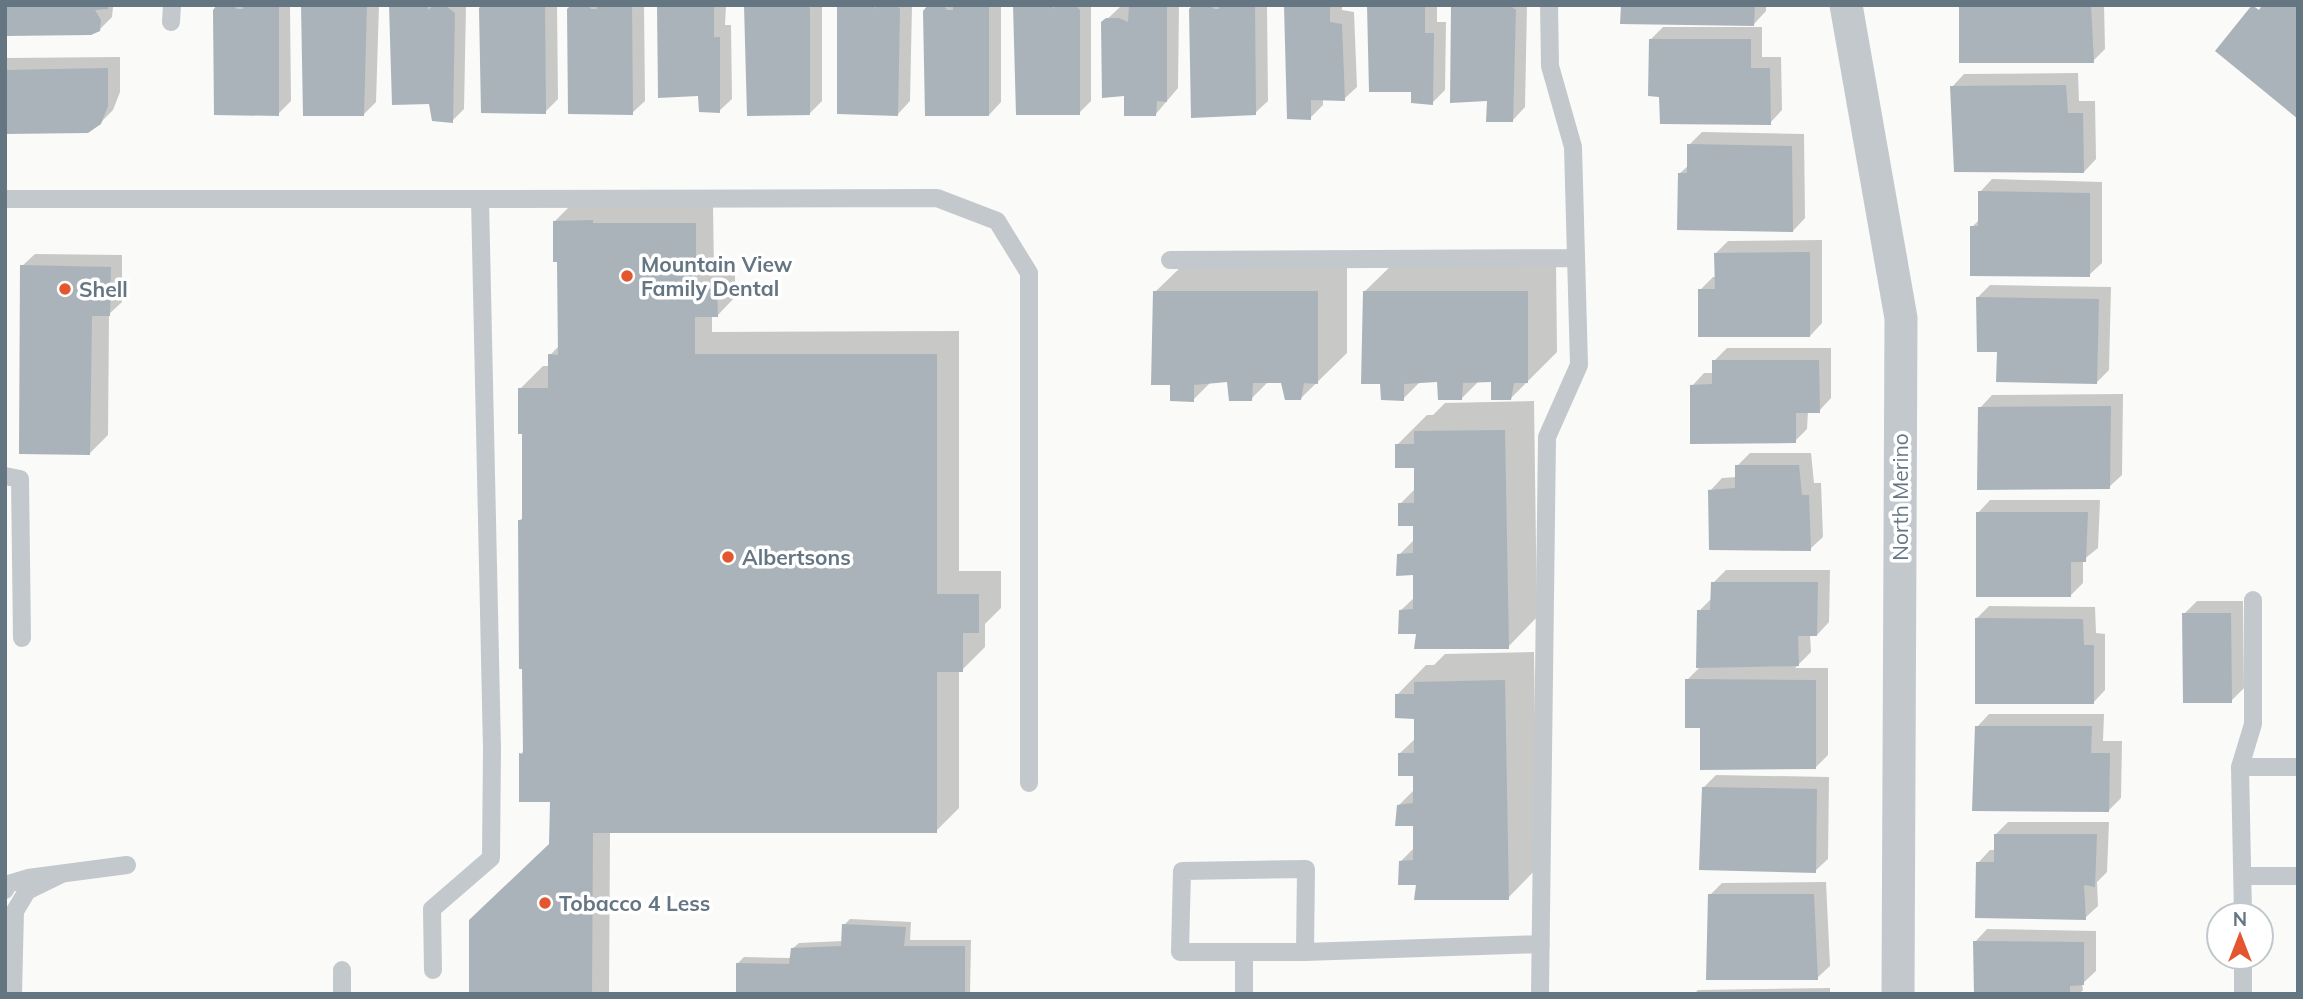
<svg xmlns="http://www.w3.org/2000/svg" width="2303" height="999" viewBox="0 0 2303 999" font-family="Mulish,sans-serif">
<style>
.shadow{fill:#0003}
.building{fill:#aab3b9}
.lines{fill:none;stroke-linecap:round;stroke-linejoin:round}
.service{stroke:#c3c8cc;stroke-width:18}
.minor{stroke:#c3c8cc;stroke-width:33}
.poi-dot{fill:#e4572e;stroke:#fff;stroke-width:2.5}
.labels{text-anchor:middle;dominant-baseline:central;stroke-width:7;stroke-linejoin:round;paint-order:stroke}
.poi-label{font-size:21px;font-weight:bold;fill:#657683;stroke:#fff;text-anchor:start}
.street-label{font-size:21px;fill:#657683;stroke:#fff}
</style>
<rect width="100%" height="100%" fill="#fafaf8"/>
<path class="shadow" d="M5,5H112L113,7L112,17L99,30Z
M220,5H290L291,101L278,114Z
M303,5H379L376,102L363,115Z
M390,5H466L464,109L452,121L431,102Z
M484,5H557L558,99L545,112Z
M573,5H644L645,101L632,113Z
M658,5H726L725,25H731L732,99L719,111L699,94Z
M746,5H822V101L810,113Z
M838,5H912L910,101L898,114Z
M931,5H1001V102L989,115Z
M1015,5H1091V101L1079,113Z
M1131,5H1179L1178,88L1155,115L1126,94L1103,23L1120,7Z
M1195,5H1267L1268,101L1255,113Z
M1286,5H1342V10L1354,12L1357,87L1344,99H1323V105L1310,118Z
M1369,5H1437V22H1446L1445,90L1432,103L1412,91Z
M1453,5H1527L1525,107L1513,120L1489,99Z
M1622,5H1766V11L1754,24Z
M1960,5H2104L2105,49L2093,61Z
M1663,27H1762V57H1781L1782,110L1770,123L1660,95L1651,39Z
M120,57V92L113,110L100,123L5,132V58Z
M2078,73L2079,101H2095L2096,159L2084,172L1952,87L1964,74Z
M1702,132L1804,134L1805,218L1793,231L1679,174L1689,165V145Z
M1992,179L2102,182V263L2089,275L1972,227L1980,219V192Z
M573,203L713,205L714,272H735V297L717,316H712V332L959,331V571H1001V608L985,624V647L962,670H959V808L936,831H610L609,994H471L551,844L552,801L521,754L524,750L520,520L524,517L523,432L520,389L543,366H550V355L559,346V260L555,221Z
M1822,240V323L1810,336L1700,290L1713,277H1716V253L1728,241Z
M35,254L122,255V302L109,314L108,435L90,453L22,266Z
M1395,262H1556L1557,352L1511,398L1493,380L1479,381L1461,399L1439,380L1421,381L1403,399L1365,291Z
M1185,263H1347V353L1300,399L1283,381H1269L1251,399L1228,380L1211,382L1193,400L1172,383L1155,292Z
M1990,285L2111,287L2109,370L2097,382L1999,351L1977,298Z
M1727,348H1831V398L1819,411H1808L1807,429L1795,441L1692,386L1704,373H1714V361Z
M2123,394L2122,475L2109,487L1980,408L1992,395Z
M1534,401L1537,617L1508,647L1418,633L1400,611L1415,597V574L1399,555L1415,539V524L1400,504L1416,488V466L1397,445L1427,415H1433L1445,403Z
M1750,453H1811L1814,483H1821L1823,537L1810,549L1710,491L1722,478L1737,477V466Z
M1990,500H2100L2098,548L2083,560V583L2071,595L1978,513Z
M1726,570H1830L1829,622L1817,635H1810L1811,652L1795,668H1828V755L1815,768L1702,726L1687,680L1701,666L1699,611L1713,597V583Z
M2197,601H2243L2244,688L2231,701L2184,614Z
M1989,606L2095,607L2096,633L2105,634V690L2093,703L1977,618Z
M1534,652L1537,868L1508,898L1418,883L1400,862L1415,847V825L1398,806L1415,789V774L1399,754L1416,738V717L1397,695L1426,665H1434L1445,654Z
M1989,714H2104L2103,741H2122L2121,798L2109,810L1977,727Z
M1716,775L1829,777L1828,859L1815,871L1703,788Z
M2008,822H2109L2107,872L2097,882L2098,906L2085,918L1978,863L1990,850H1996V834Z
M1826,882L1830,966L1817,978L1710,895L1722,883Z
M850,919L911,922L910,940H971L970,994H737L738,963L744,957L791,958L792,949L799,943L843,941L844,925Z
M1987,929L2096,931V971L2082,984L2083,990L2079,994H1988L1975,942Z
M1830,988V994H1694L1698,990Z"/>
<path class="building" d="M5,5H108V9L95,10L101,20L100,31L91,35L5,36Z
M217,5H233L237,9H243V5H279V116L214,115L213,10Z
M301,5H367L364,116H303Z
M389,5H428V10L433,6H446L455,13L453,123L432,121L429,104L392,105Z
M482,5H502L504,7H510V5H545L546,114L481,113L479,8Z
M571,5H588L591,9H597V5H632L633,115L568,114L567,9Z
M657,5H714V37H720V113L699,112L698,96L658,98Z
M744,5H786V7L789,5H808L810,9V115L747,116Z
M837,5H874L875,9L877,5H896L900,9L898,116L837,114Z
M928,5H943L947,10H953V5H989V116H925L923,11Z
M1013,5H1053V9L1056,5H1075L1080,10V115H1016Z
M1129,5H1167V102L1157,101L1156,116H1124V96L1102,98L1101,22L1106,18H1119L1128,22Z
M1193,5H1210L1214,9H1219V5H1255L1256,115L1191,118L1189,9Z
M1284,5H1330V22L1342,24L1345,101L1311,100V120L1287,119Z
M1367,5H1425V33H1434L1433,105L1411,103V92H1369Z
M1451,5H1509L1516,10L1513,122H1486L1487,101L1450,103Z
M1621,5H1755L1754,26L1620,24Z
M1959,5H2091L2094,63H1959Z
M2252,5L2259,10L2262,5H2298V119L2215,51Z
M1649,39H1751V68H1770L1771,125L1660,124L1659,97L1648,96Z
M108,68V106L101,124L88,133L5,134V70Z
M2066,85L2068,113H2083L2084,173L1954,172L1950,86Z
M1687,144L1792,146L1793,232L1677,230L1678,173H1687Z
M1978,191L2090,193V277L1970,276V226H1978Z
M593,220V223H696V289H717L718,317H695V354H937V594H979V633H963V672H937V833H593L592,994H469V920L549,844L550,802H519V753L523,754L522,669H519L518,520H522V434H518V388H548V354L558,355L557,262H553V221Z
M1810,252V337H1698V289H1715L1714,253Z
M20,265L111,267L110,316H92L90,455L19,454Z
M1153,291H1318V384L1304,383L1301,400H1285L1281,383H1253L1252,401H1229L1227,382L1194,385V402L1170,401V385H1151Z
M1363,291H1528V383H1514L1511,400H1491V382L1463,383L1462,400H1438L1437,382L1404,384V401L1381,400L1380,384H1361Z
M1976,297L2099,299L2097,384L1996,382L1997,352H1977Z
M1712,360H1819L1820,413H1796V443L1690,444V385L1712,384Z
M2111,406L2110,489L1977,490L1978,407Z
M1505,430L1509,649H1414L1416,634H1398L1399,610L1413,609V575L1396,576L1397,554L1413,553V526H1398V503H1414V468H1395V444H1414V431Z
M1735,465H1799L1802,495H1809L1811,551L1709,550L1708,490L1735,488Z
M1976,512H2088L2086,562H2071V597H1976Z
M1711,582H1818L1817,636H1798L1799,666L1696,668L1697,610H1710Z
M2182,613H2231L2232,703H2183Z
M1975,618L2083,619L2084,645H2094V704H1975Z
M1685,679L1816,680V769L1700,770V728H1685Z
M1505,680L1509,900H1414L1416,885H1398L1399,861L1413,860V826H1395L1397,805L1413,803V776H1398V753H1414V719L1395,718V694H1414V682Z
M1975,726H2092L2091,753H2110L2109,812L1972,811Z
M1702,787L1817,789L1816,873L1699,870Z
M1994,834H2097L2095,887L2084,885L2086,920L1975,918L1976,862H1994Z
M1708,894H1814L1818,980H1706Z
M842,924L906,927L904,946H965V994H736V963L789,964L791,948L841,946Z
M1973,941L2084,942V985L2070,986V994H1974Z"/>
<g class="lines">
<path class="service" d="M171,22L172,5
M5,199H480L492,749L491,858L432,909L433,970
M480,199L937,198L997,221L1029,273V783
M1170,260L1576,258
M5,476L20,479L22,638
M2240,767L2253,724V600
M2243,876H2298
M5,890L8,884L28,878L127,865
M2243,915L2240,767H2298
M1305,952H1180L1182,871L1306,869L1305,952L1541,944
M1244,953V994
M2243,957V994
M342,970V994
M13,994L15,911L27,891L62,874
M1540,994L1547,437L1579,365L1573,147L1550,66L1549,5"/>
<path class="minor" d="M1846,5L1901,318L1898,994"/>
</g>
<g class="poi-dot">
<circle cx="627" cy="276" r="7"/>
<circle cx="65" cy="289" r="7"/>
<circle cx="728" cy="557" r="7"/>
<circle cx="545" cy="903" r="7"/>
</g>
<g class="labels">
<g class="poi-label">
<text x="641" y="264">Mountain View<tspan x="641" dy="24">Family Dental</tspan></text>
<text x="79" y="289">Shell</text>
<text x="742" y="557">Albertsons</text>
<text x="559" y="903">Tobacco 4 Less</text>
</g>
<g class="street-label">
<text transform="translate(1900 497) rotate(-90)">North Merino</text>
</g>
</g>
<rect width="2303" height="999" fill="none" stroke="#657683" stroke-width="14"/>
<g transform="translate(2240 936)"><circle r="33" fill="#ffffff" stroke="#c1c8cd" stroke-width="2"/>
<path d="M0-5L12 26L0 18L-12 26Z" fill="#e4572e"/>
<text y="-10" font-size="19" font-weight="bold" text-anchor="middle" fill="#657683">N</text>
</g>
</svg>
